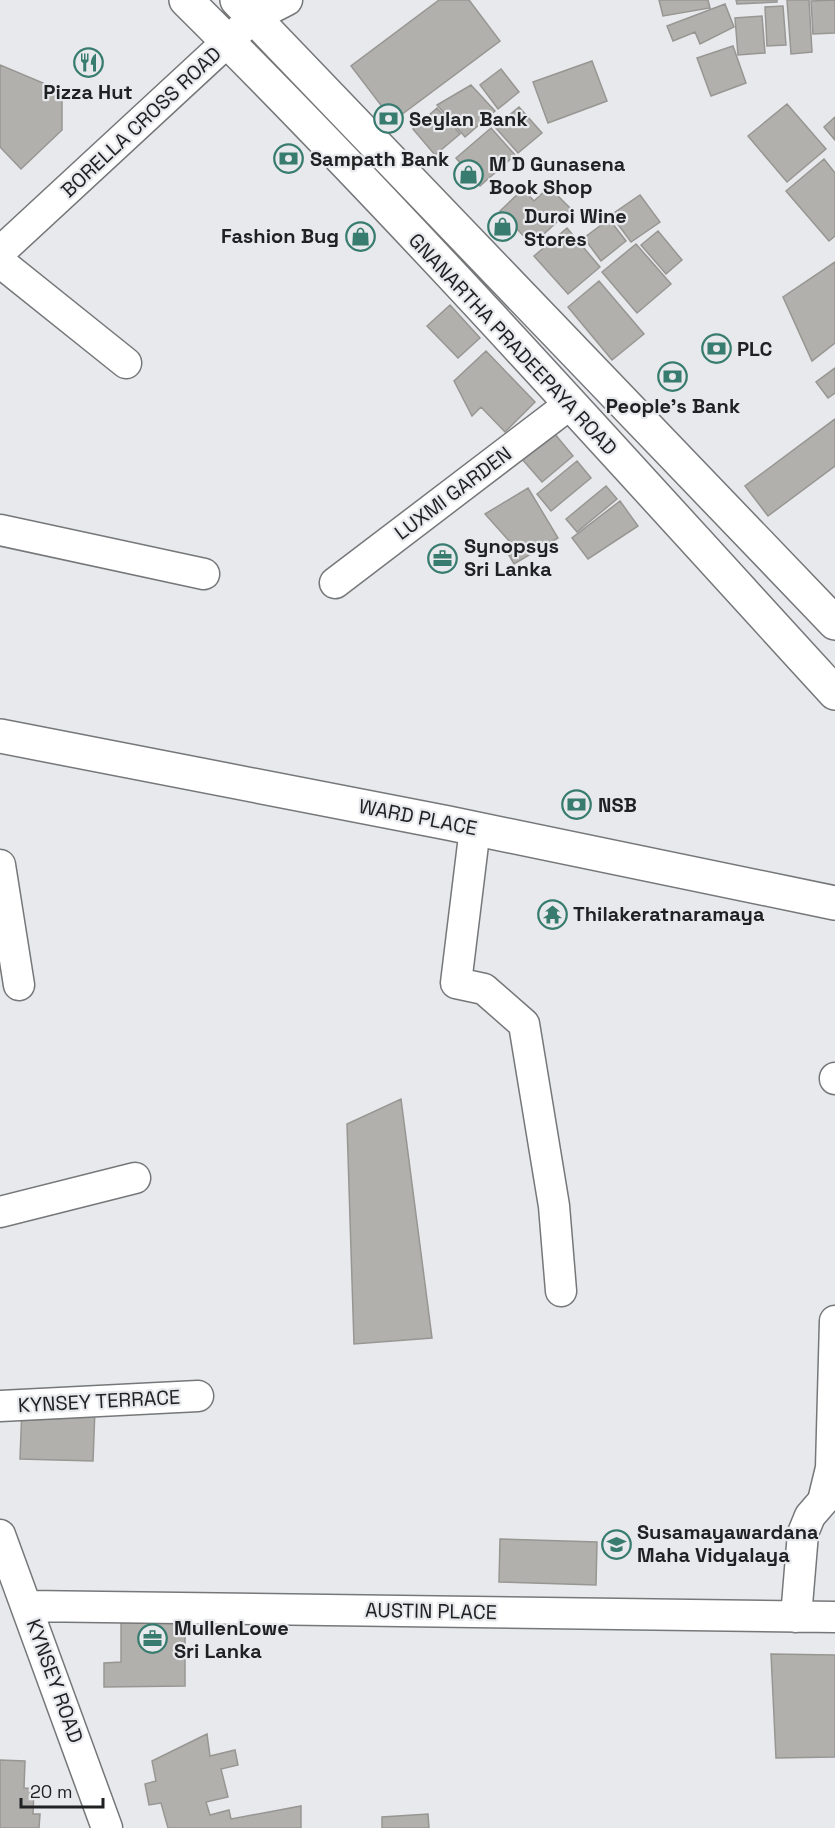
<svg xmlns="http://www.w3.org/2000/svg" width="835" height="1828" viewBox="0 0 835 1828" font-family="'Space Grotesk',sans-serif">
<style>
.building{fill:#b2b0ad;stroke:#989693;stroke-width:1.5}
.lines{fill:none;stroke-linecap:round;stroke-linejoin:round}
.minor-casing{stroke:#757779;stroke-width:33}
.major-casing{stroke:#757779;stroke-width:36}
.minor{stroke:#fff;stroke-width:30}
.major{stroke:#fff;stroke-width:33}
.labels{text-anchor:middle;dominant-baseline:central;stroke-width:4.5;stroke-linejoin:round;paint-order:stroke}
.poi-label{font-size:20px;font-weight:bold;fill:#202122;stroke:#e7e9ec;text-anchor:start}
.street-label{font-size:20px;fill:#202122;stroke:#e7e9ec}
</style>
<rect width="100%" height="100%" fill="#e7e9ec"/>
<path class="building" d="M439,0H469L500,41L393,121L351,66Z
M659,0H708L710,8L663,16Z
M736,0H777V2L737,4Z
M787,0H809L812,52L791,54Z
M835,0V33L813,34L811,1Z
M725,4L734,27L700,44L695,32L673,41L667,26Z
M783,6L786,45L767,46L765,7Z
M762,16L765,53L738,55L735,18Z
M733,46L746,83L711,96L697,58Z
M592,61L607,101L548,123L533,82Z
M0,65L62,91V130L21,169L0,147Z
M501,69L519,92L498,109L480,85Z
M471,85L495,111L465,137L437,105Z
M787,104L826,149L787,182L748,136Z
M519,107L542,133L518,153L495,127Z
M437,108L460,134L435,155L413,129Z
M835,117V140L824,127Z
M491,128L515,155L480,186L456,158Z
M824,159L835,173V236L829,241L786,191Z
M549,187L571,209L532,245L500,211L523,189L534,201Z
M640,195L660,222L631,242L611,215Z
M609,219L626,241L601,261L584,238Z
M567,228L600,267L568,294L534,256Z
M658,231L682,260L666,274L641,245Z
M636,244L671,284L637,313L602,272Z
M835,262V343L812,361L783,297Z
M599,281L644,334L612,360L568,307Z
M450,305L480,338L458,358L427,326Z
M486,351L535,402L505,432L481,407L472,416L454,381Z
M835,368V393L828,398L816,382Z
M835,419V466L768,516L745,486Z
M554,433L573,456L542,482L522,459Z
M577,461L591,478L551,511L537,494Z
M606,486L617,499L577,532L566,519Z
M528,488L558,538L514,564L505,548L512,544L485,514Z
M620,501L638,526L588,559L572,538Z
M401,1099L432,1338L354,1344L347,1124Z
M22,1407L95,1409L93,1461L20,1459Z
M500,1539L597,1542L596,1585L499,1582Z
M185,1615V1686L104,1687V1663L121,1662V1616Z
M771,1654L835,1655V1757L776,1758Z
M207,1734L210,1756L235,1750L238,1765L221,1769L228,1797L206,1802L210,1815L229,1810L231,1819L301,1806V1828H168L161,1803L149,1805L145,1784L156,1781L152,1761Z
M0,1760L25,1761L24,1788L34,1789L33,1814H40L39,1828H0Z
M428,1814L429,1828H382V1817Z"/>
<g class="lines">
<defs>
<path id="minor" d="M0,252L254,17L287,0
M0,262L126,363
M0,530L204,574
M335,583L570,404
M475,828L456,983L484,989L524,1024L554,1206L561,1291
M0,865L19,985
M835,1079V1078
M0,1212L135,1178
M0,1406L198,1396
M0,1535L107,1828
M27,1606L835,1617
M796,1617L803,1533L810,1516L823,1501L831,1468L835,1321"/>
<path id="major" d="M186,0C410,222 621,460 835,693
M237,0L835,623
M0,736L448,823L835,903"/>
</defs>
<use href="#minor" class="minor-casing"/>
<use href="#major" class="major-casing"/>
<use href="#minor" class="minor"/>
<use href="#major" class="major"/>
</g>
<defs>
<symbol id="restaurant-ring" viewBox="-11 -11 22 22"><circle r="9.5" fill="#e7e9ec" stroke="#387c6f" stroke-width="1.5"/><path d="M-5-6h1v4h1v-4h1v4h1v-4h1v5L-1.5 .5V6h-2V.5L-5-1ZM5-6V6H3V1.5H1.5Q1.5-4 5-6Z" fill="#387c6f"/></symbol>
<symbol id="bank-ring" viewBox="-11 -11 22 22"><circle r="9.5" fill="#e7e9ec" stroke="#387c6f" stroke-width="1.5"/><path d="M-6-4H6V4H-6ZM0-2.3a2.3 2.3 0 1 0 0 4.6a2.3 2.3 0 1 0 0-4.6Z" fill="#387c6f"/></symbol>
<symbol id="shop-ring" viewBox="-11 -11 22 22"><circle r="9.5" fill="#e7e9ec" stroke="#387c6f" stroke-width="1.5"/><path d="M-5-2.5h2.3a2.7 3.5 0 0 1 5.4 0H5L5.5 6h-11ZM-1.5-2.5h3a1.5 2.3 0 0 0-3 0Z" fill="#387c6f"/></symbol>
<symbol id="office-ring" viewBox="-11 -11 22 22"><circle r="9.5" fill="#e7e9ec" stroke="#387c6f" stroke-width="1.5"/><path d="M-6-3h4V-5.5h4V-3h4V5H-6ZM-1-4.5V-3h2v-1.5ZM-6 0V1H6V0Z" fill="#387c6f"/></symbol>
<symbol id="temple-ring" viewBox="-11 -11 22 22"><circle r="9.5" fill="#e7e9ec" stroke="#387c6f" stroke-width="1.5"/><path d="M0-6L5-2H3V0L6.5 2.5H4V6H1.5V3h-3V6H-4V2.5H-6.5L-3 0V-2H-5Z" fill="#387c6f"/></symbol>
<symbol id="school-ring" viewBox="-11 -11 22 22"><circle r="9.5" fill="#e7e9ec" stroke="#387c6f" stroke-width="1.5"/><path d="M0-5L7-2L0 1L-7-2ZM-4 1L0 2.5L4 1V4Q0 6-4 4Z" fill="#387c6f"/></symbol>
</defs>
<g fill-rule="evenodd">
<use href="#restaurant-ring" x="72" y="46" width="33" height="33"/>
<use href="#bank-ring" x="372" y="102" width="33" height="33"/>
<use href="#bank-ring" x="272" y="142" width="33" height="33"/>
<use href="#shop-ring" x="452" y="158" width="33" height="33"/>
<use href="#shop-ring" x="486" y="210" width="33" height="33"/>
<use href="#shop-ring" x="344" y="220" width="33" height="33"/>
<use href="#bank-ring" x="700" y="332" width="33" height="33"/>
<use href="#bank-ring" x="656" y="360" width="33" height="33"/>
<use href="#office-ring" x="426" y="542" width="33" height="33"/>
<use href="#bank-ring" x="560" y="788" width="33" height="33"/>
<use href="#temple-ring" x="536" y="898" width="33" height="33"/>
<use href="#school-ring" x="600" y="1528" width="33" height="33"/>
<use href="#office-ring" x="136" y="1622" width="33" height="33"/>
</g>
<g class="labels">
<g class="poi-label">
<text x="88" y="92" text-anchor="middle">Pizza Hut</text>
<text x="409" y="119">Seylan Bank</text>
<text x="310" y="159">Sampath Bank</text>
<text x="489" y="164">M D Gunasena<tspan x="489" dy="23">Book Shop</tspan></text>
<text x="524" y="216">Duroi Wine<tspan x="524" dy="23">Stores</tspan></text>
<text x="339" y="236" text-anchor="end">Fashion Bug</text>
<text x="737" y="349">PLC</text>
<text x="673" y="406" text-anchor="middle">People's Bank</text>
<text x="464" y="546">Synopsys<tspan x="464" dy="23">Sri Lanka</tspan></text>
<text x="598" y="805">NSB</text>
<text x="573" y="914">Thilakeratnaramaya</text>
<text x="637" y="1532">Susamayawardana<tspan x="637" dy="23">Maha Vidyalaya</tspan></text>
<text x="174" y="1628">MullenLowe<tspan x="174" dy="23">Sri Lanka</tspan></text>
</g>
<g class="street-label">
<text transform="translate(141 122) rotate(-43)">BORELLA CROSS ROAD</text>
<text transform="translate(513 344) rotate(47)">GNANARTHA PRADEEPAYA ROAD</text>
<text transform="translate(453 493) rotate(-37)">LUXMI GARDEN</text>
<text transform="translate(418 817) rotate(11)">WARD PLACE</text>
<text transform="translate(99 1401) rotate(-3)">KYNSEY TERRACE</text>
<text transform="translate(431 1611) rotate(1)">AUSTIN PLACE</text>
<text transform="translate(55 1681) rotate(70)">KYNSEY ROAD</text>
</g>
</g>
<path d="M21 1798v9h82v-9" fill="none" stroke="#202122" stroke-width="3"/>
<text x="30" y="1798" font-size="18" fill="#202122" stroke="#e7e9ec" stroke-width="4.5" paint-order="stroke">20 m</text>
</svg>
